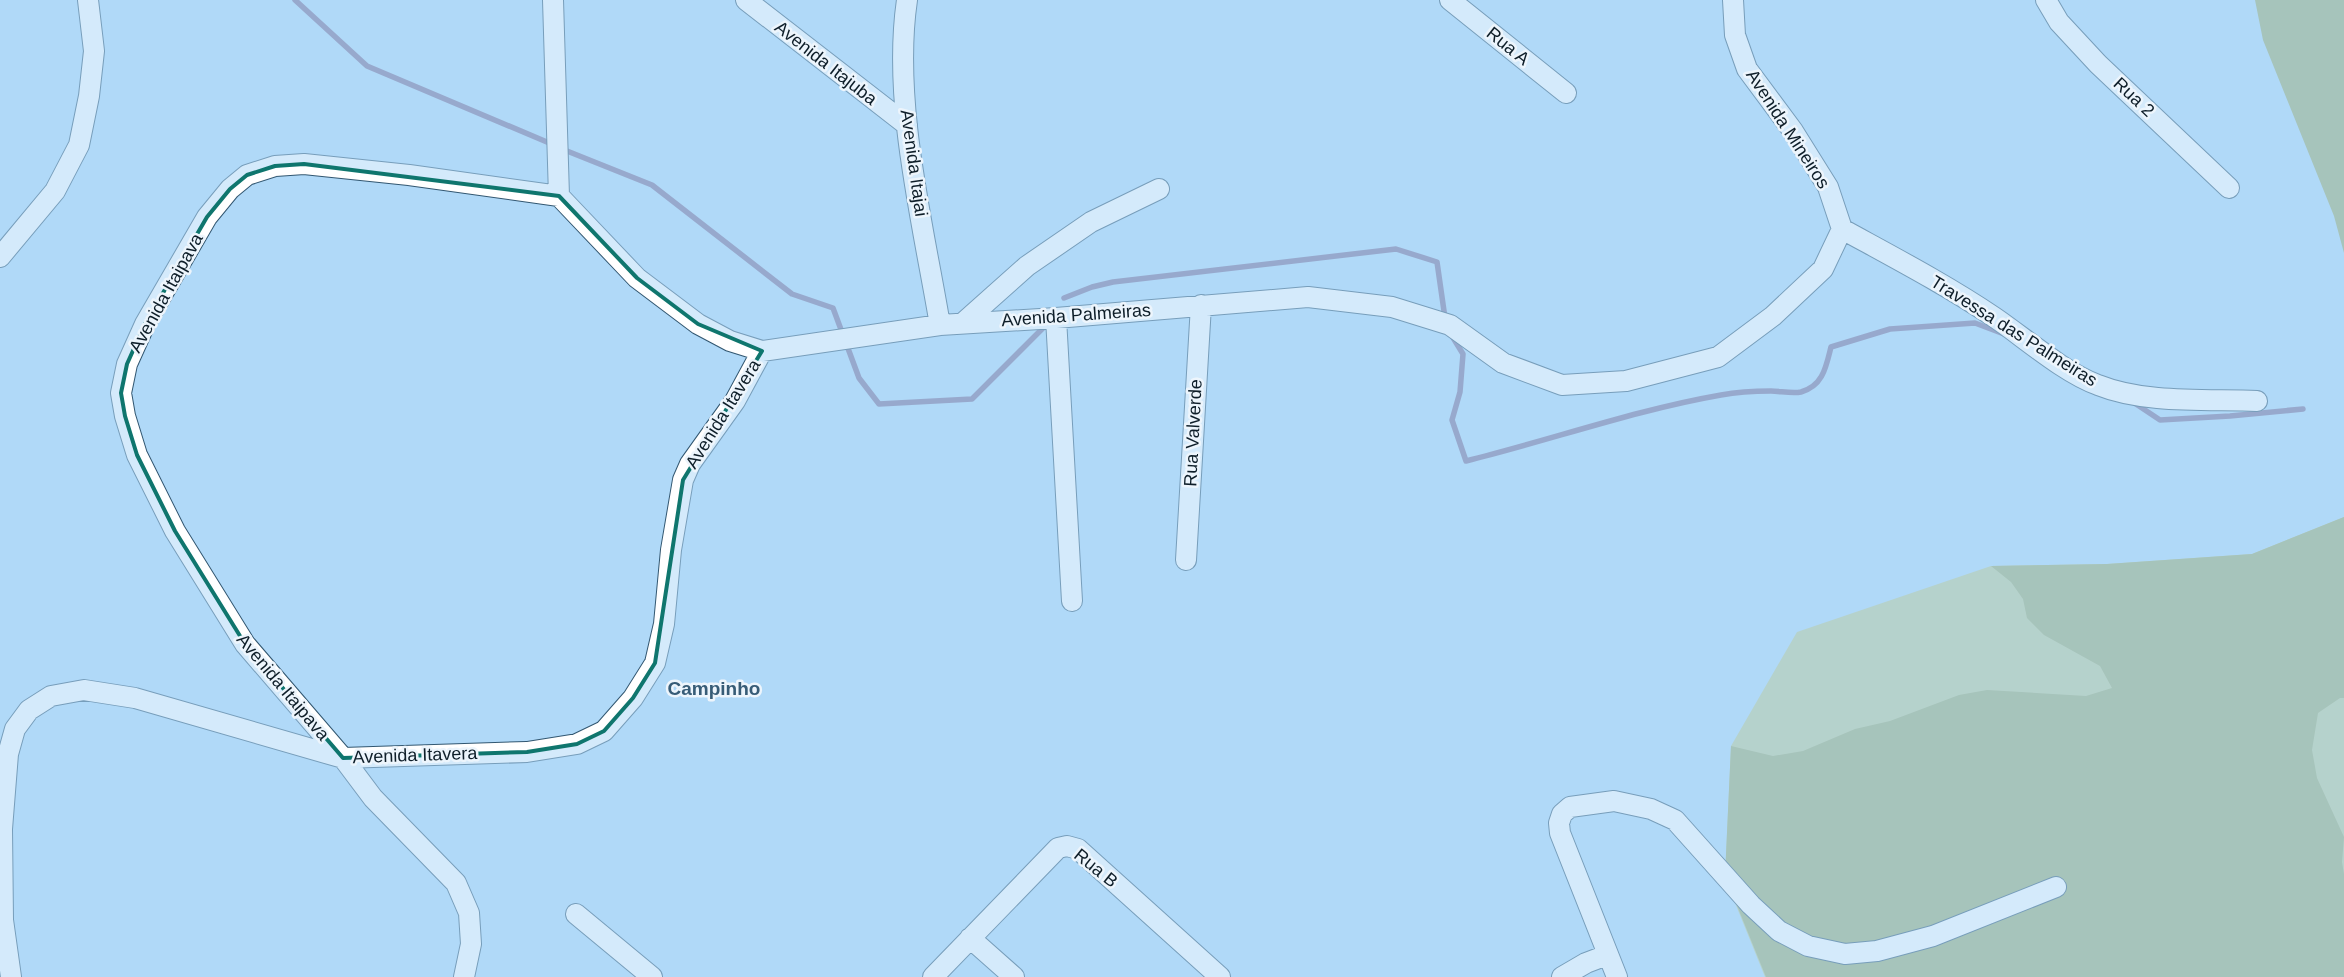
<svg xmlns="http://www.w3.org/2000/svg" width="2344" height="977" viewBox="0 0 2344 977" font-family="Helvetica,sans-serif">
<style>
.green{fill:#bbca98}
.forest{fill:#9aaa71}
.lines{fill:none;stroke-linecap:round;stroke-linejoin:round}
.stream{stroke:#797099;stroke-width:5.5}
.minor-casing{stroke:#325771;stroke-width:22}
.minor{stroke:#fff;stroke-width:20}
.marked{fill:none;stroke:#0f766e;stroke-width:4;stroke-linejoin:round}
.labels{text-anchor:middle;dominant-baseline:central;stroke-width:5;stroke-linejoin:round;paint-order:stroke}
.street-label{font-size:18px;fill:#0e1e29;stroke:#edf5fc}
.neighbourhood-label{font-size:19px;font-weight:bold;fill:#375c77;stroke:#edf5fc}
</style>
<rect width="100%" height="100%" fill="#b0d9f8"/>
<path class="green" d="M2344,517V977H1765L1725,878L1731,746L1797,632L1991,566L2107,564L2252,554Z"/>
<path class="forest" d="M2255,0H2344V253L2334,216L2263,40Z
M2344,517V698H2340L2318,713L2312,750L2317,778L2344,837L2342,862L2344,874V977H1766L1725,876L1731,746L1773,756L1803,751L1855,729L1890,721L1959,695L1987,690L2086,696L2112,688L2100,666L2044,635L2027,618L2023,599L2011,582L1991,566L2107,564L2252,554Z"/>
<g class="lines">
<path class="stream" d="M295,0L367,66L554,145
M562,149L652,185L792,294L833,308L859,378L879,404L972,399L1046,325
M1064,298L1092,287L1113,282L1396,249L1437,262L1445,318
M1452,336L1463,354L1460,392L1452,420L1466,461C1551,440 1635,410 1721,395C1737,392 1755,391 1771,391C1780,391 1792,394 1801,392C1823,386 1826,367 1831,347L1890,329L1975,323L2004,334
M2133,402L2160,420L2230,416L2303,409"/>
<defs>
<path id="minor" d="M553,0L559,196
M746,0L907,125
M907,0C892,102 923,223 940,325
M1450,0L1566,93
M1733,0L1735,35L1747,69L1793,131L1828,187L1842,229
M2046,0L2059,22L2098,64L2229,188
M1842,229C1893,257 1945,284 1994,317C2025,338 2063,372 2098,385C2145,404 2207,399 2257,401
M0,257L55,191L79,145L89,96L94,51L88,0
M1056,318L1072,601
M963,323L1027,266L1091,222L1159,189
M1186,560L1201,305
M576,914L652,977
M970,938L1014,977
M11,977L3,920L2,829L8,754L15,729L29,710L51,696L84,690L135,698L343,758L527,752L577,744L604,731L633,698L655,663L664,624L671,550L683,480L690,464L735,401L762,351
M464,977L471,944L469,913L456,883L373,798L343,758L245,644L175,531L137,455L125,416L121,393L127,364L145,324L207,217L230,189L247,175L275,166L304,164L409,175L559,196L637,278L698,324L730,341L762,351L940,325L1056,318L1308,297L1392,307L1450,325L1503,363L1562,385L1626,381L1718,357L1773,316L1823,269L1842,229
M933,977L1058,848L1067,846L1078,849L1220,977
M1562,977L1586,963L1607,955
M1617,977L1560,833L1559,823L1562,814L1570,807L1614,801L1651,809L1675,820L1751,905L1779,931L1808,946L1845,954L1877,951L1933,936L2056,887"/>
</defs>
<use href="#minor" class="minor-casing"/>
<use href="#minor" class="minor"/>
</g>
<path d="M0 0H2344V977H0ZM304,164L559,196L637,278L698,324L762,351L683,480L655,663L633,698L604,731L577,744L527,752L343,758L245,644L175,531L137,455L125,416L121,393L127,364L145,324L207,217L230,189L247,175L275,166Z" fill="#b0d9f8" fill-opacity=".55" fill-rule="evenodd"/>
<path class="marked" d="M304,164L559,196L637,278L698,324L762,351L683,480L655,663L633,698L604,731L577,744L527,752L343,758L245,644L175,531L137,455L125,416L121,393L127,364L145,324L207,217L230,189L247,175L275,166Z"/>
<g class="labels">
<g class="street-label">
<text transform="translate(1508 46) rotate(39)">Rua A</text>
<text transform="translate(826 63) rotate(38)">Avenida Itajuba</text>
<text transform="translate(2134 97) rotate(43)">Rua 2</text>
<text transform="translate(1788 129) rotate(57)">Avenida Mineiros</text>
<text transform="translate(914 163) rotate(82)">Avenida Itajai</text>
<text transform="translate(166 293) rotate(-61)">Avenida Itaipava</text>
<text transform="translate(1076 315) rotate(-4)">Avenida Palmeiras</text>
<text transform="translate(2014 331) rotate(32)">Travessa das Palmeiras</text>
<text transform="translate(723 414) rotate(-58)">Avenida Itavera</text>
<text transform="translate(1193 433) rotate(-87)">Rua Valverde</text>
<text transform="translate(283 687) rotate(50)">Avenida Itaipava</text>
<text transform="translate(415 755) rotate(-2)">Avenida Itavera</text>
<text transform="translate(1096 868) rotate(39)">Rua B</text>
</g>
<g class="neighbourhood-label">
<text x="714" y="688">Campinho</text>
</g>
</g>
</svg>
